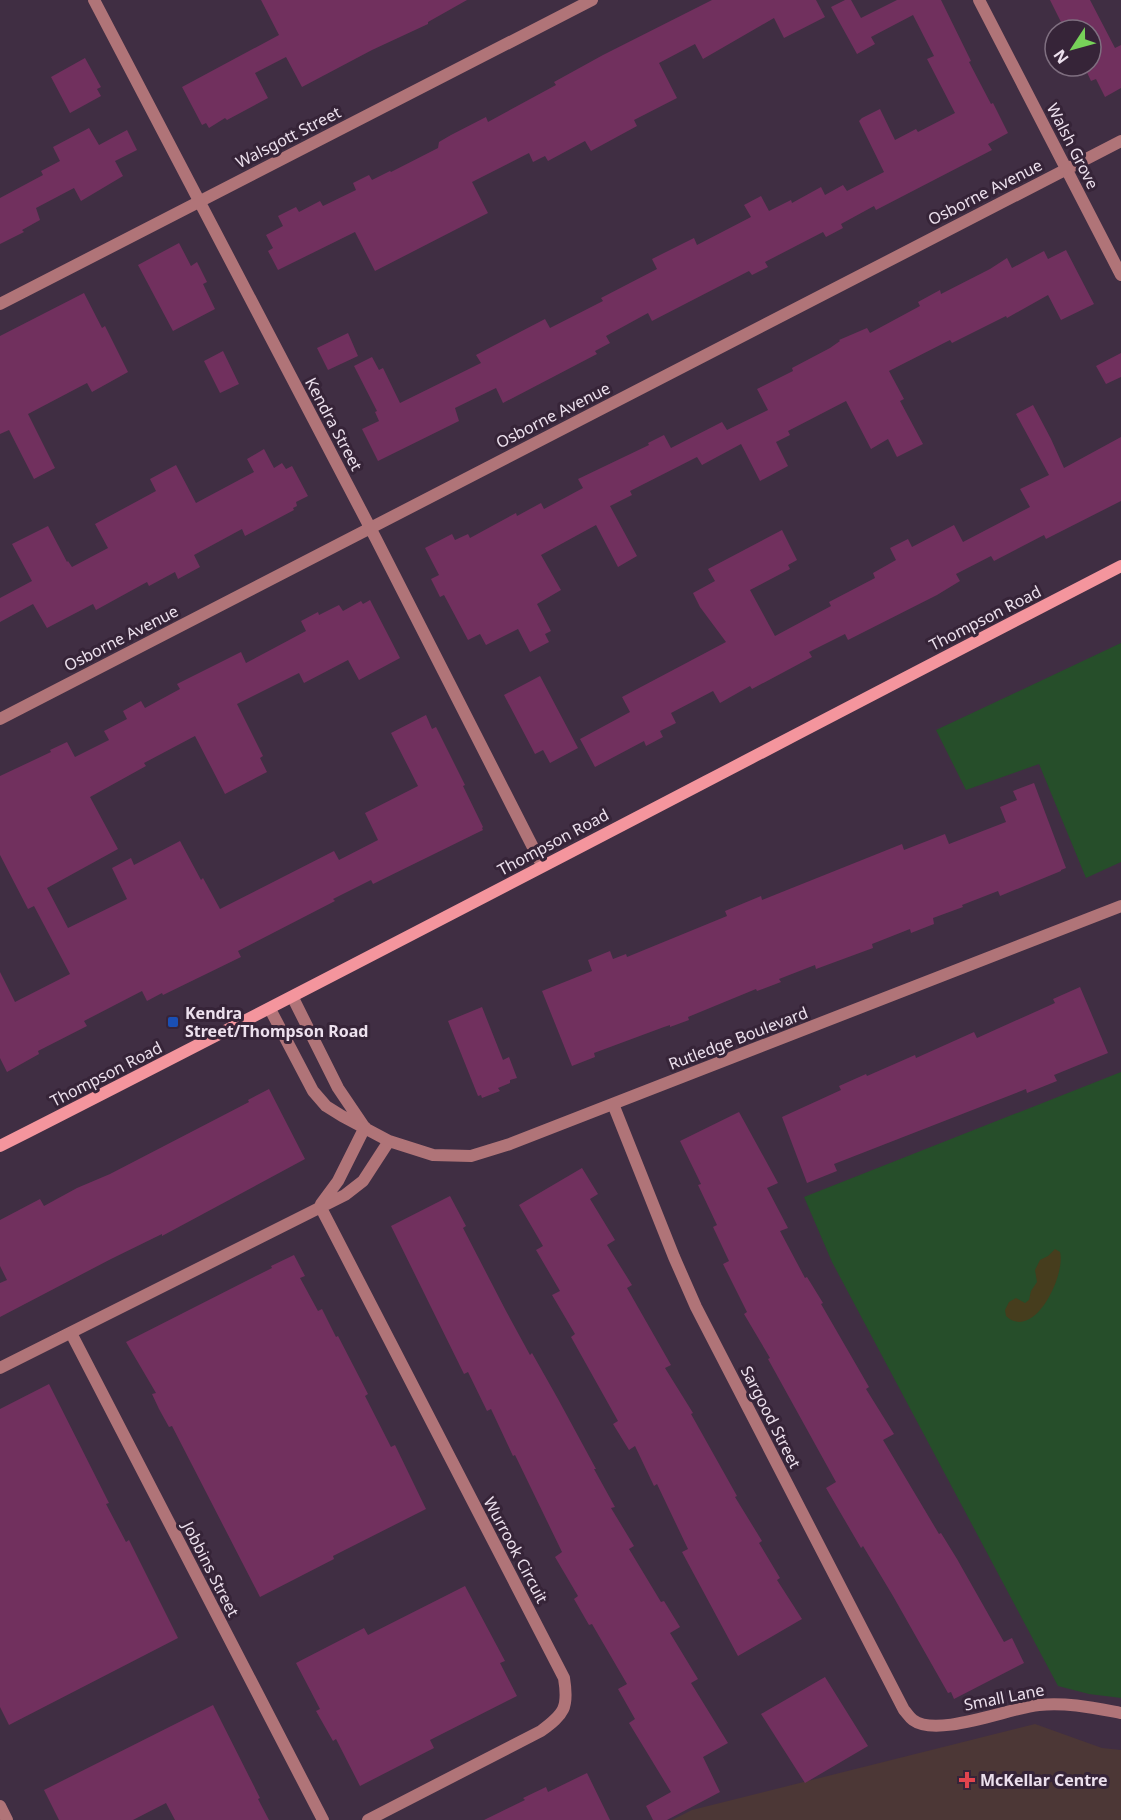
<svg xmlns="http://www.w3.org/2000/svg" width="1121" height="1820" viewBox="0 0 1121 1820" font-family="'Noto Sans',sans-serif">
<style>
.medical{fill:#4c3736}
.green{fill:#264e2a}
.sand{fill:#463d1d}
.building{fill:#71305e}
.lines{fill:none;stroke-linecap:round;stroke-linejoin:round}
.street{stroke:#b07478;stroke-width:12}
.secondary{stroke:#f4959d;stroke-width:12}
.transit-dot{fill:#1a4fb4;stroke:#362438;stroke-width:2}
.health-dot{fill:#e0444e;stroke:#362438;stroke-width:2}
.labels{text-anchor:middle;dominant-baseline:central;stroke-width:6;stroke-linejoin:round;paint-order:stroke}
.street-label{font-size:16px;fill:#ece0ed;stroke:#362438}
.poi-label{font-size:16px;font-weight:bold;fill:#ece0ed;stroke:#362438;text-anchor:start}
</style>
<rect width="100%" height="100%" fill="#402e43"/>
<path class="medical" d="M1035,1724L1102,1748L1121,1750V1820H672L692,1810Z"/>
<path class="green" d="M1121,643V862L1086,878L1039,764L966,790L936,730Z
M1121,1072V1698L1089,1694L1058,1686L832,1262L804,1197Z"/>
<path class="sand" d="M1055,1249L1060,1252C1066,1275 1034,1342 1006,1316L1005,1310L1009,1302L1016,1298L1025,1303L1029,1300L1031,1291L1037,1282L1035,1270L1040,1260L1048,1256Z"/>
<path class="building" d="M261,0H467L428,22V24L372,50L302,87L286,57L255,73L268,98L227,120L225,118L209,128L206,123L202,125L182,87L279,35Z
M712,0H816L825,17L784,38L774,18L703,59L695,44L659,63L677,98L634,120L637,126L591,151L585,141L548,161L545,156L533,162L529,153L472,182L488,213L375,271L355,232L278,270L268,251L273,248L266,235L283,226L278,216L296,207L299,212L320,201L323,206L356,190L353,183L369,175L372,180L390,171L391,172L438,148L439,142L451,135L486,117L488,122L556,85L554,82L603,55Z
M845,0H851L861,18L897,0H941L971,61L969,62L991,104L993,103L1008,133L988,144L992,150L876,210L874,206L841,224L843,228L826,237L823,232L765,262L768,267L752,275L749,271L652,321L648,313L606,336L610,343L595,351L597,354L503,403L496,388L455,408L459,421L378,461L362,429L379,421L375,412L377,411L354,366L372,357L379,370L383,368L400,403L481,363L476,355L545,319L550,328L603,301L601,298L657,269L652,259L694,238L697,245L751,217L744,205L761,196L769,211L791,200L792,203L821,187L825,195L843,185L847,191L884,172L859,121L862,118L880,109L895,140L916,129L918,132L955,113L927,59L934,56L913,15L871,37L875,44L857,54L831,7Z
M1050,0H1090L1115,48L1121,45V88L1105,97L1096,79L1091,81L1084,66H1091V30H1065Z
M85,58L101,87L97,89L101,96L70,113L51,77Z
M89,128L99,145L127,130L137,150L115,161L123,176L81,201L74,188L36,208L40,220L22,230L24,232L0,244V198L43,175L41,171L60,161L53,147Z
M179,243L191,266L197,262L207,282L203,284L215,309L173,331L138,265Z
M1066,250L1094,304L1061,320L1048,295L1007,318L1006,316L952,343L950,340L889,371L904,399L900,401L923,444L897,457L888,439L871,449L846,401L788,431L790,435L776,442L788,466L760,481L741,444L702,465L697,457L630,491L632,495L610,506L637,556L618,567L596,525L541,555L561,590L537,604L551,631L545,634L549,642L530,652L518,629L486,645L480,634L468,640L444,595L440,597L431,579L439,575L425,548L452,534L455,540L468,534L470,538L516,513L517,516L541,503L544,509L583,488L578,479L649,445L648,443L664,435L671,448L722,422L727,430L768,410L757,389L793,371L792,368L830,348L840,341L839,340L867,328L870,333L920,306L918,302L940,290L941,294L990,269L1007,258L1012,268L1044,251L1048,259Z
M84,293L102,328L105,326L128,372L92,392L87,383L28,414L55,468L34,479L9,430L0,434V336Z
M348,333L358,356L328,370L317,348Z
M223,351L239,384L220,393L204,361Z
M1121,353V377L1106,384L1096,366Z
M1033,405L1051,439L1064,468L1121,437V501L1046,539L1044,535L994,561L991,556L956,574L960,581L937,595L848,640L845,634L809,652L812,657L752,689L750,686L720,703L713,691L671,713L676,723L660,731L663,737L646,746L644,741L595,767L580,739L630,712L622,697L726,642L700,607L693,593L715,581L708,569L782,530L797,560L788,565L790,569L750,590L775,636L831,606L829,602L875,578L873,573L896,560L890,548L908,539L912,547L954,525L963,542L1030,507L1020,489L1049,475L1016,414Z
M264,449L274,468L282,463L286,469L292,466L308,496L296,502L297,506L293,508L294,510L245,536L242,529L194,555L200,567L178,579L175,572L149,586L147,582L96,610L93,604L47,628L33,604L0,622V598L32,581L12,544L48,526L67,562L68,561L72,567L108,548L95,524L156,491L150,479L176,465L196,503L254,472L247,459Z
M370,600L400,658L359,680L348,660L304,683L299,673L237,704L263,756L260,758L267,772L225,794L195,736L144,763L146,766L90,797L118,849L47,888L68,928L127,899L112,868L131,858L134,865L180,841L201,880L203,878L220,909L334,851L339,860L378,840L365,813L418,786L391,733L426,715L432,729L436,727L465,785L463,786L483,827L482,828L483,830L373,884L371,880L333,899L335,901L238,951L241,957L163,995L162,993L147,1001L142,991L84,1021L87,1026L38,1051L39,1054L7,1072L0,1058V972L15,1002L70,974L34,906L28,909L0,855V776L51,752L50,750L67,742L75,757L109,740L104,731L127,719L123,711L141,701L145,708L180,689L177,684L241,652L246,663L306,631L301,621L318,612L319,615L339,605L343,611L361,601L363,604Z
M540,676L578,748L550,763L543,750L535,754L504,695Z
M1034,783L1066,868L1061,870V871L1000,896L998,891L962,905L963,907L933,918L934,924L911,933L910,929L872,944L873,948L816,969L815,965L779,979L781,982L757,991L756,989L688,1017L689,1020L670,1027V1025L664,1027L594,1053L595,1057L572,1066L542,991L592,971L588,960L610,951L613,959L626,954L627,957L727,916L725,911L761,896L762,900L902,844L904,850L945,834L949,844L1006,822L1000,807L1017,800L1013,791Z
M1080,987L1108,1053L1054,1075L1057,1081L1027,1093L1026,1089L834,1164L837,1171L807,1183L782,1117L841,1090L839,1086L866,1074L867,1076L915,1055L916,1058L974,1032L977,1038L1055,1003L1053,999Z
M482,1007L503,1060L509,1057L517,1078L510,1080V1083L498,1088L500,1091L482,1098L481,1095L478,1096L448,1021Z
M269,1089L305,1159L162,1236V1234L111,1259L0,1317V1283L7,1280L0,1266V1220L40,1199L44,1206L77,1188L110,1174L249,1102L248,1100Z
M739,1112L778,1183L767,1188L788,1228L780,1231L805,1278L807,1277L823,1303L821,1304L869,1387L866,1389L894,1434L883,1440L939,1534L941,1533L957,1559L1004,1642L1012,1638L1024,1663L954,1699L951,1692L948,1693L893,1596L863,1546L861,1548L826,1488L836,1482L768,1359L770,1358L744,1314L747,1312L723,1264L729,1261L713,1227L717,1225L698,1185L701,1184L680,1141Z
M582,1168L598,1194L590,1199L615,1240L607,1245L632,1285L627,1288L671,1365L665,1368L693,1413L691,1414L737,1496L735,1497L762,1541L759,1543L780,1578L777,1580L802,1619L738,1656L682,1552L688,1549L657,1484L654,1486L635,1446L629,1450L613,1424L618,1421L571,1337L575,1334L552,1295L560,1291L536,1250L543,1246L519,1205Z
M450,1196L466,1226L463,1228L506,1311L530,1355L532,1353L558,1399L596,1469H594L615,1507L611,1508L634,1546L629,1549L661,1602L664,1601L680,1627L670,1633L698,1679L691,1683L728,1743L703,1757L720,1792L667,1820H653L646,1806L671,1792L629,1723L635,1719L618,1689L627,1684L592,1624L589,1625L574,1599L578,1596L555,1557L562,1552L515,1455L513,1456L491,1409L487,1411L468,1372L464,1374L391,1226Z
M294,1255L305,1276L300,1278L318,1311L322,1309L336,1337L338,1336L368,1394L365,1396L391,1447L395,1445L426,1509L333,1556L334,1559L260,1597L172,1426L169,1427L159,1409L152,1394L156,1393L126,1342L272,1268L271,1266Z
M49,1384L109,1503L106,1504L126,1542L129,1540L178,1638L9,1725L0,1707V1409Z
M465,1586L505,1661L500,1663L517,1696L430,1740L434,1748L360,1786L336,1739L333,1741L316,1711L320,1709L296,1663L364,1628L368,1635Z
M825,1677L868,1746L805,1783L761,1714Z
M213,1705L260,1798L258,1799L269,1820H175L166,1803L133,1820H59L44,1790Z
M587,1773L610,1820H484L525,1800L523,1798L546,1787L548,1792Z"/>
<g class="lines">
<path class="street" d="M94,0L376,539L542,865
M979,0L1121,275
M0,304L592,0
M0,719L1121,141
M293,998L338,1088L363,1125
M270,1009L313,1091L326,1106L342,1116L389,1141L433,1155L471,1156L510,1144L1121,906
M613,1104L674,1257L696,1307L904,1710C907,1713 909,1717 913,1720C937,1738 1009,1708 1039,1705C1066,1702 1094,1708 1121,1713
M321,1204L338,1181L365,1127
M320,1206L564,1678C569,1708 564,1714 541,1731L368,1820
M71,1333L323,1820
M0,1368L345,1195L363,1181L389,1141
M0,1806L7,1820"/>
<path class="secondary" d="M0,1146C375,956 747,759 1121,566"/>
</g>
<rect class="transit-dot" x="167" y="1016" width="12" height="12" rx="3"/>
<path class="health-dot" d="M964 1771h6v6h6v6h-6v6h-6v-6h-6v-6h6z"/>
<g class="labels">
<g class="street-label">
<text transform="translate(288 137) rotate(-27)">Walsgott Street</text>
<text transform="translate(1073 146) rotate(63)">Walsh Grove</text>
<text transform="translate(985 192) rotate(-27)">Osborne Avenue</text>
<text transform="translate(553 415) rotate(-27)">Osborne Avenue</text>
<text transform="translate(334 424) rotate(62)">Kendra Street</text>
<text transform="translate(985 618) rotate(-27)">Thompson Road</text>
<text transform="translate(121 638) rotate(-27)">Osborne Avenue</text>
<text transform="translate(553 842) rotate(-28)">Thompson Road</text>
<text transform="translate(738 1038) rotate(-21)">Rutledge Boulevard</text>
<text transform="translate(106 1074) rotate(-27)">Thompson Road</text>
<text transform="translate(771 1417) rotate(63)">Sargood Street</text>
<text transform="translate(516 1550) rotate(62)">Wurrook Circuit</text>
<text transform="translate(211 1569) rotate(63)">Jobbins Street</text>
<text transform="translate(1004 1697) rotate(-11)">Small Lane</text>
</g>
<g class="poi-label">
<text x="185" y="1013">Kendra<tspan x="185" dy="18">Street/Thompson Road</tspan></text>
<text x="980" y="1780">McKellar Centre</text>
</g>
</g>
<g transform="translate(1073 48) rotate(234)"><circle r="28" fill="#362438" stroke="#7f6f80" stroke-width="1.5"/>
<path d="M0-4.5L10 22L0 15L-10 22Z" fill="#77d259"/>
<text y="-9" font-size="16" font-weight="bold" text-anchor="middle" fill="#ece0ed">N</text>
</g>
</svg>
